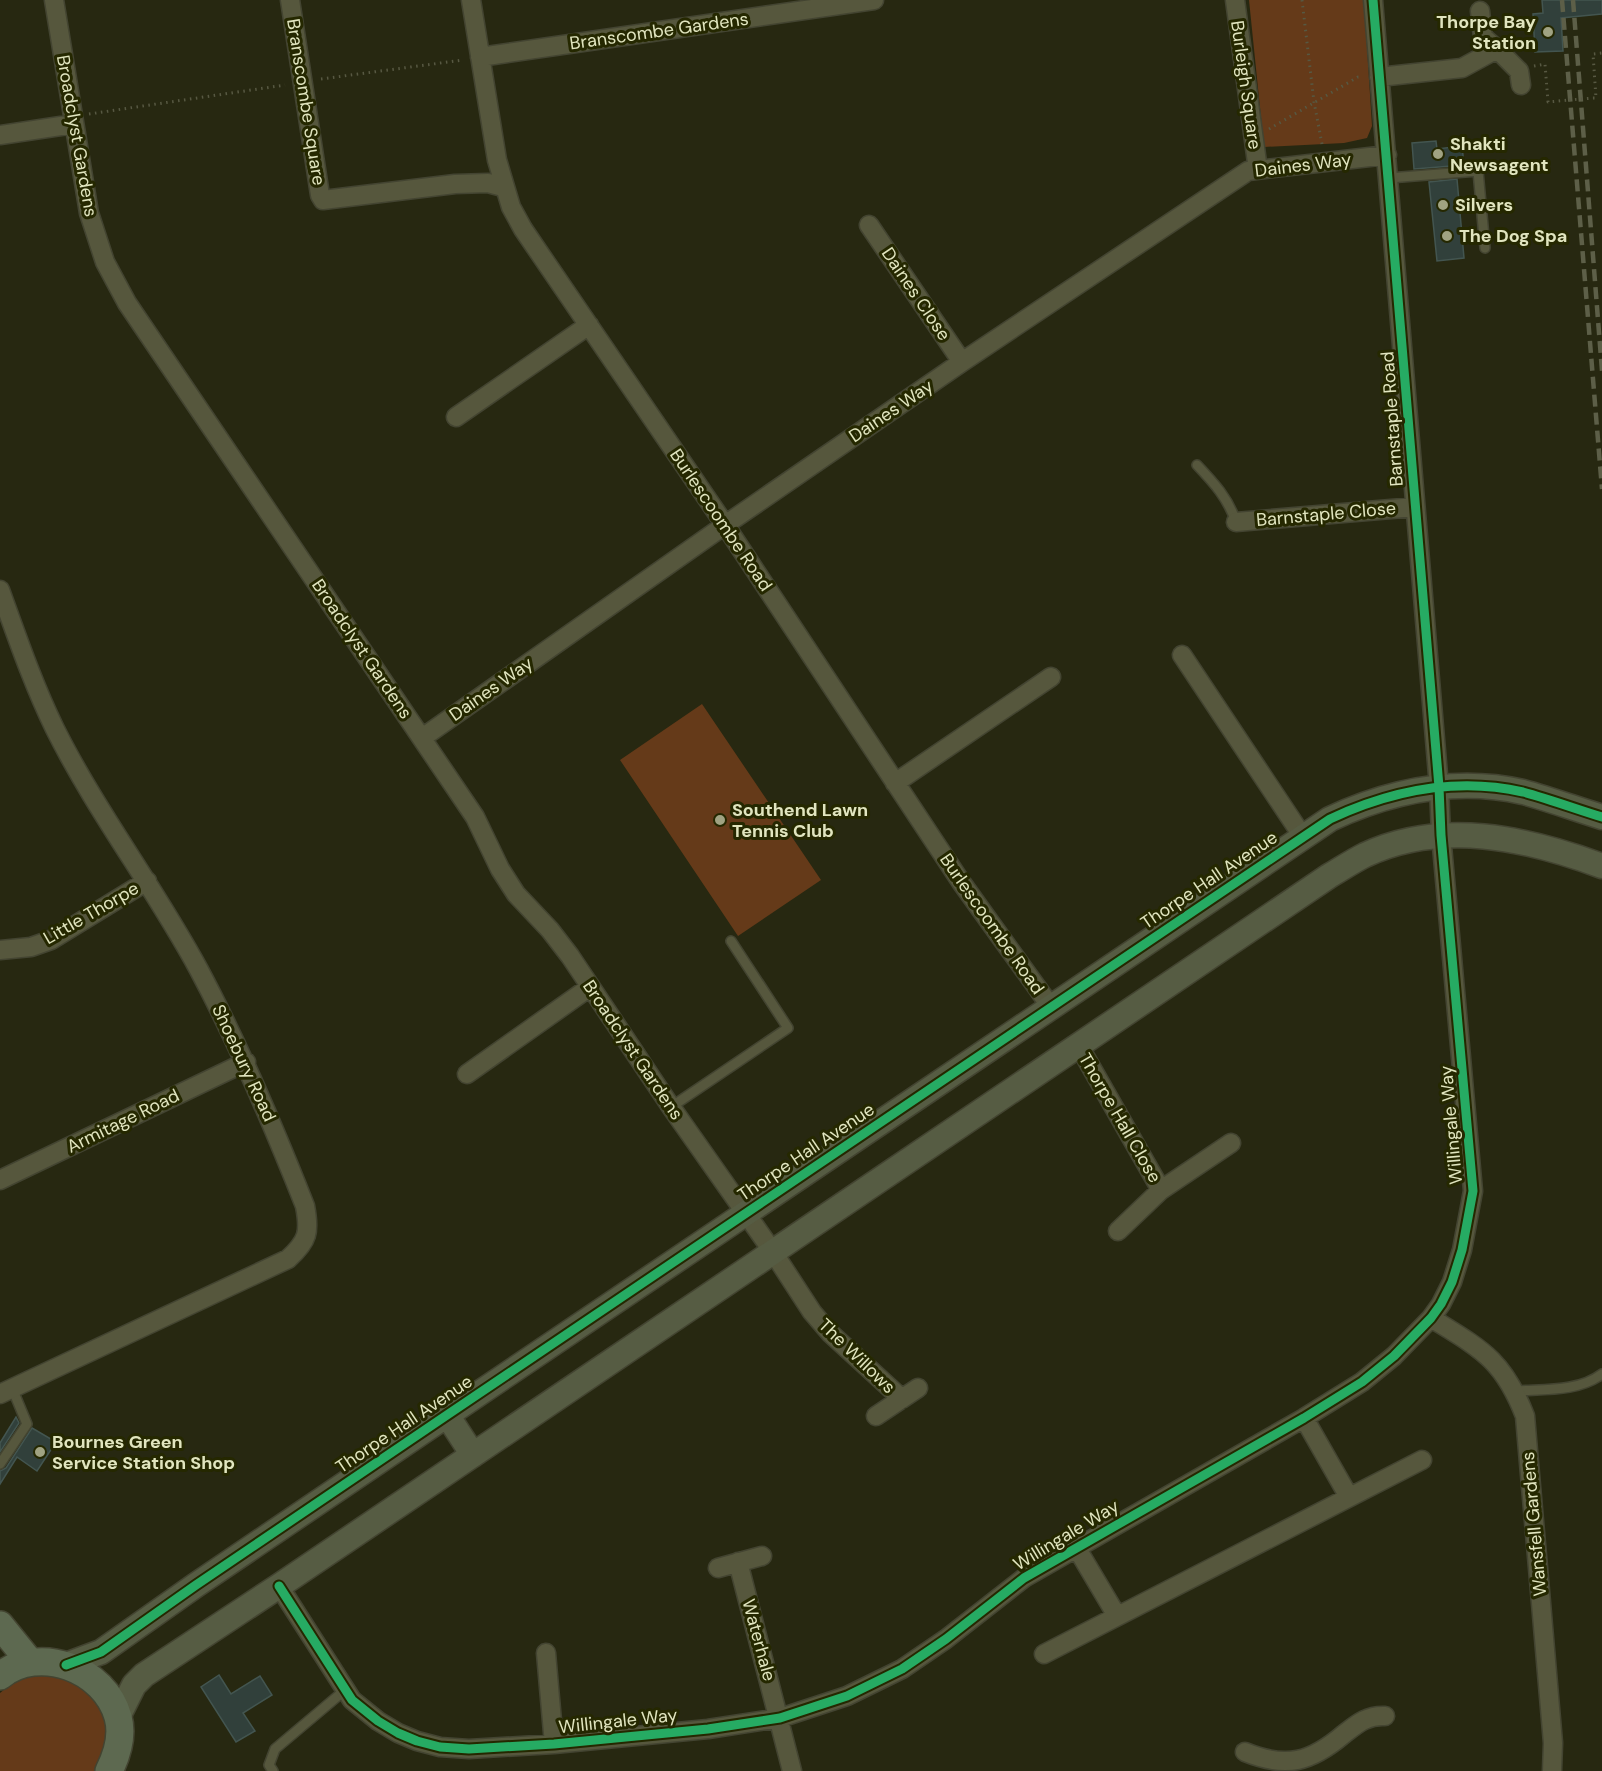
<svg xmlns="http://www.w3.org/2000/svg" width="1602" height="1771" viewBox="0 0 1602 1771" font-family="'DM Sans',sans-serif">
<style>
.green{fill:#653a19}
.building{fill:#31403b;stroke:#435550;stroke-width:1.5}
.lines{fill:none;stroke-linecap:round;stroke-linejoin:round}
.lane-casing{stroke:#434431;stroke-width:12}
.street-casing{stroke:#434431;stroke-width:21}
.secondary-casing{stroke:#434431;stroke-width:27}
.primary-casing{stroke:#434431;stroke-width:30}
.path{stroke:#575842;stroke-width:3;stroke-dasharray:1.5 4.5;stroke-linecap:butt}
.lane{stroke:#56573d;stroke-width:9}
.street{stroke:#56573d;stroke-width:18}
.secondary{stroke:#565c43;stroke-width:24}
.primary{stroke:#5d6950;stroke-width:27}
.rail{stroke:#5d5f48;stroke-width:4.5;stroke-dasharray:12 6;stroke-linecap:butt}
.path-bridge{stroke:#575842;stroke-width:3;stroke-dasharray:1.5 4.5;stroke-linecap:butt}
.cycleway-casing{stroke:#252800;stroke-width:13}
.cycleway{stroke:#26ab63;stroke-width:9}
.poi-dot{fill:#a0a382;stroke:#252800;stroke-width:2}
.labels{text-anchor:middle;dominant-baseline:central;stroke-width:6;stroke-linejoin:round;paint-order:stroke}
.poi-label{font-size:18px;font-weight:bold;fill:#e1e5bf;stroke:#252800;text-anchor:start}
.street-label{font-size:18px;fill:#e1e5bf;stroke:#252800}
</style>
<rect width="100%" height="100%" fill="#272811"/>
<path class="green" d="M1249,0H1364L1372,126L1367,138L1344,143L1264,147Z
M702,704L821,880L738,936L620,760Z
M34,1675C42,1675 50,1674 58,1675C62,1676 66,1679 71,1681C106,1698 117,1738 95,1771H0V1693L11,1684Z"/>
<path class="building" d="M1542,0H1602V14L1561,18L1563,51L1535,52L1533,14L1543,13Z
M1436,141L1437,149L1462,146L1464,165L1414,169L1412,143Z
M1457,179L1464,258L1437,261L1429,182Z
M16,1417L19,1423L0,1452V1443Z
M32,1428L56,1442L37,1471L17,1457L0,1484V1471L6,1468Z
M219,1675L231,1694L260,1676L272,1695L243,1713L255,1731L236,1742L201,1687Z"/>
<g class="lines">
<defs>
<path id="lane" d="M1389,178L1478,171L1485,248
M1197,465C1214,483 1228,498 1236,522
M671,1107L788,1028L731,941
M1516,1391C1544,1389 1578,1392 1602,1374
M0,1464L27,1424L12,1388
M273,1771L269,1765L275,1749L345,1690"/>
<path id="street" d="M54,0L89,213L105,262L127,303L475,817L500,869L516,894L550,930L570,956L671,1107L773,1252L812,1312L830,1333L902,1399
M290,0L320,195L323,200L455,184L488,183L503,187
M471,0L497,160L511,207L523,229L725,525L961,882L1051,1007
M1235,0L1258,170
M1497,49L1519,71L1521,85
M480,57L874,0
M1379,77L1462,68L1497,49L1483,37L1480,11
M0,135L74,124
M869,225L962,362
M456,417L589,325
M1236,522L1415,507
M0,590C17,637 33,684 55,729C97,813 155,888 199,970C240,1047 273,1125 305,1206C310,1232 308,1241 288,1259L0,1394
M1182,655L1303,837
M422,738L725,525L962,362L1248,171L1387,155
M895,783L1051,677
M0,950L31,947L51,940L147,881
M1079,1046L1161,1190L1118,1231
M467,1074L590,987
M0,1180L246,1062
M1161,1190L1231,1143
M1431,1318C1481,1349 1503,1359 1525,1416L1553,1743L1552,1771
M876,1416L918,1388
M1304,1418L1349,1497
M1076,1547L1117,1616
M738,1562L792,1771
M718,1568L762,1556
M279,1586L352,1700L378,1721L398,1733L417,1741L440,1747L469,1749L554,1744L708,1729L780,1718L847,1696L902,1669L946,1639L1024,1578L1304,1418L1362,1382L1394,1356L1431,1318L1441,1304L1452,1282L1462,1250L1473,1191L1441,835L1439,787L1373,0
M546,1653L554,1744
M1044,1654L1422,1460
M1245,1752C1287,1769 1311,1762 1344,1734C1357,1724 1367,1715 1385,1716"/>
<path id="secondary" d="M447,1415L473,1455
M66,1665L101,1652L196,1585L447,1415L1330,819C1390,791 1456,777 1523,792C1549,799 1576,809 1602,817
M118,1717L134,1685L144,1675L279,1586L1329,876C1341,869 1353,861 1365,855C1442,819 1526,838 1602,866"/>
<path id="primary" d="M0,1625L30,1662
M0,1676C39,1644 105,1669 118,1717C123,1735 117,1755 109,1771"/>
</defs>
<use href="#lane" class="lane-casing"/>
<use href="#street" class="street-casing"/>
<use href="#secondary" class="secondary-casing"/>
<use href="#primary" class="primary-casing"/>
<path class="path" d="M1302,0L1314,102L1322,144
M1534,66L1545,64L1548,102L1569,100
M321,79L463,60
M1593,98H1596L1593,54L1602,53
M89,114L285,85
M1269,129L1358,77H1362"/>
<use href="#lane" class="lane"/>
<use href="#street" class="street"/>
<use href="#secondary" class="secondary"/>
<use href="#primary" class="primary"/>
<path class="rail" d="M1562,0L1602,489
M1573,0L1602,371"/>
<path class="path-bridge" d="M1569,100L1593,98"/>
<defs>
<path id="cycleway" d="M279,1586L352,1700L378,1721L398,1733L417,1741L440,1747L469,1749L554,1744L708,1729L780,1718L847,1696L902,1669L946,1639L1024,1578L1304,1418L1362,1382L1394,1356L1431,1318L1441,1304L1452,1282L1462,1250L1473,1191L1441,835L1439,787L1373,0
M66,1665L101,1652L196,1585L447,1415L1330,819C1390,791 1456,777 1523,792C1549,799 1576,809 1602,817"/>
</defs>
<use href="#cycleway" class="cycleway-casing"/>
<use href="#cycleway" class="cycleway"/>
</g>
<g class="poi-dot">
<circle cx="1548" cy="32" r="6"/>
<circle cx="1438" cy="154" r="6"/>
<circle cx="1443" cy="205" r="6"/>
<circle cx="1447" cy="236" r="6"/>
<circle cx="720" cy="820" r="6"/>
<circle cx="40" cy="1452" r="6"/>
</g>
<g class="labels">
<g class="poi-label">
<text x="1536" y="22" text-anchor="end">Thorpe Bay<tspan x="1536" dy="21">Station</tspan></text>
<text x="1450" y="144">Shakti<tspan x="1450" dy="21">Newsagent</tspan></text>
<text x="1455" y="205">Silvers</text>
<text x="1459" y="236">The Dog Spa</text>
<text x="732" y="810">Southend Lawn<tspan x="732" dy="21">Tennis Club</tspan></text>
<text x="52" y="1442">Bournes Green<tspan x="52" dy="21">Service Station Shop</tspan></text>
</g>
<g class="street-label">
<text transform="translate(659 31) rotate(-8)">Branscombe Gardens</text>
<text transform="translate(1246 85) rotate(82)">Burleigh Square</text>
<text transform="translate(306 102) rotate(81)">Branscombe Square</text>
<text transform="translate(77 136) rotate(80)">Broadclyst Gardens</text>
<text transform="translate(1303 165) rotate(-7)">Daines Way</text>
<text transform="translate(916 294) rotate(56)">Daines Close</text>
<text transform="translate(891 411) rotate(-34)">Daines Way</text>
<text transform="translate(1392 419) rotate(-94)">Barnstaple Road</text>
<text transform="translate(1326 514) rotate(-5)">Barnstaple Close</text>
<text transform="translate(721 520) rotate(56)">Burlescoombe Road</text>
<text transform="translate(362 649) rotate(56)">Broadclyst Gardens</text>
<text transform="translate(491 689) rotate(-35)">Daines Way</text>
<text transform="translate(1209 880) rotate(-34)">Thorpe Hall Avenue</text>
<text transform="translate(91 913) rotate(-30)">Little Thorpe</text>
<text transform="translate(992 924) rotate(55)">Burlescoombe Road</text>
<text transform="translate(633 1050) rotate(56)">Broadclyst Gardens</text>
<text transform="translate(244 1063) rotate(65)">Shoebury Road</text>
<text transform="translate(1120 1118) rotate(60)">Thorpe Hall Close</text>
<text transform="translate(123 1121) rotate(-26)">Armitage Road</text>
<text transform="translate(1451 1125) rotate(-95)">Willingale Way</text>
<text transform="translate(806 1152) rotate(-34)">Thorpe Hall Avenue</text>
<text transform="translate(857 1356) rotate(44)">The Willows</text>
<text transform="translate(404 1424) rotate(-34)">Thorpe Hall Avenue</text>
<text transform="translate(1534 1524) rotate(-95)">Wansfell Gardens</text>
<text transform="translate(1066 1535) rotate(-31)">Willingale Way</text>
<text transform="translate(759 1640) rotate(75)">Waterhale</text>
<text transform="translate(618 1721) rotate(-6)">Willingale Way</text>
</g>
</g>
</svg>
